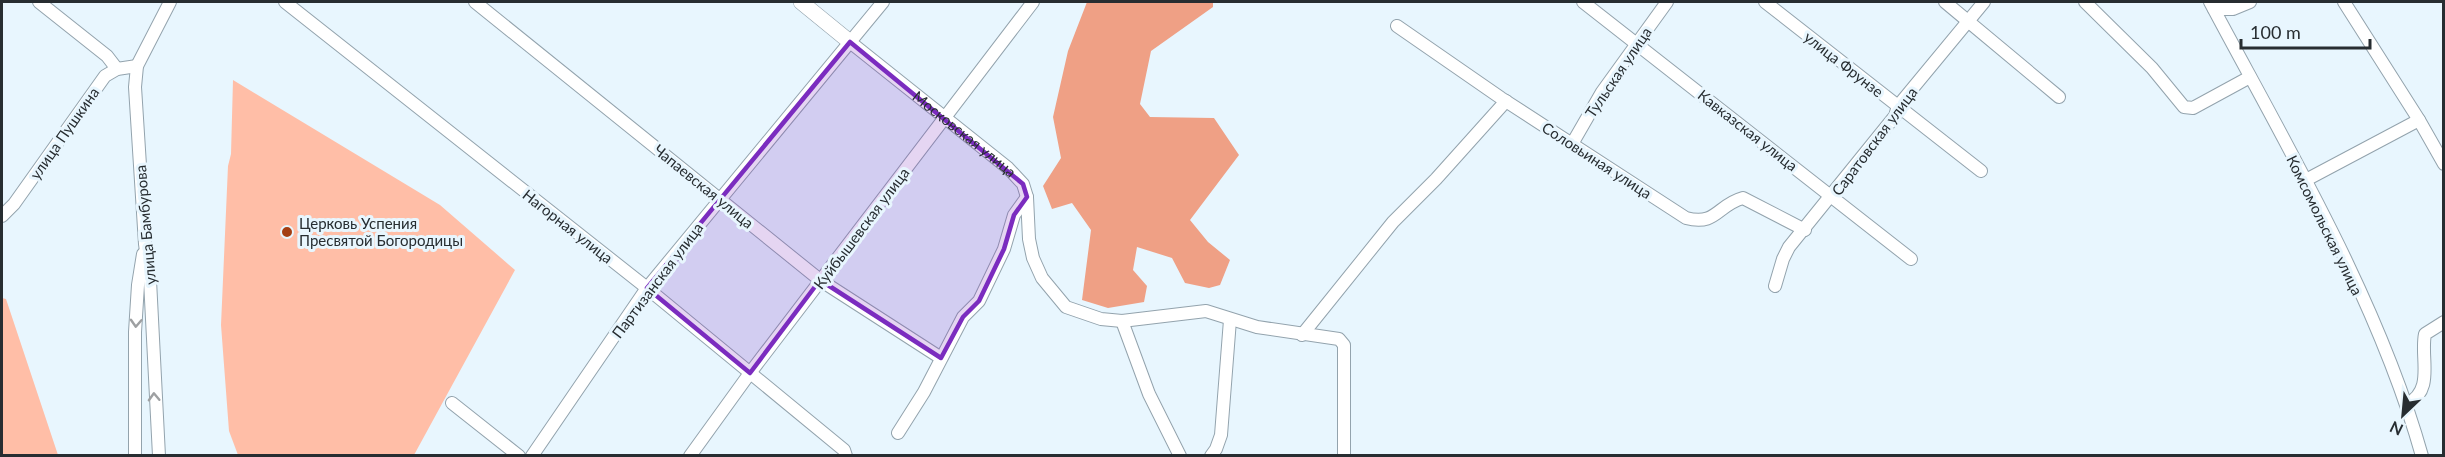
<svg xmlns="http://www.w3.org/2000/svg" width="2445" height="457" viewBox="0 0 2445 457" font-family="Lato,sans-serif">
<style>
.green{fill:#ffbea7}
.forest{fill:#efa085}
.lines{fill:none;stroke-linecap:round;stroke-linejoin:round}
.minor-casing{stroke:#93a3ad;stroke-width:14}
.major-casing{stroke:#93a3ad;stroke-width:16}
.minor{stroke:#fff;stroke-width:12}
.major{stroke:#fff;stroke-width:15}
.oneway{stroke:#9ea0a2}
.marked{fill:#7b2cbf;fill-opacity:0.2;stroke:#7b2cbf;stroke-width:4.5;stroke-linejoin:round}
.poi-dot{fill:#a43e13;stroke:#e8f6fe;stroke-width:2}
.labels{text-anchor:middle;dominant-baseline:central;stroke-width:6;stroke-linejoin:round;paint-order:stroke}
.street-label{font-size:15px;fill:#272d31;stroke:#e8f6fe}
.poi-label{font-size:15px;fill:#272d31;stroke:#e8f6fe;text-anchor:start}
</style>
<rect width="100%" height="100%" fill="#e8f6fe"/>
<path class="green" d="M233,80L440,205L515,270L414,455H238L229,431L221,325L228,166L231,154Z
M2,298L6,299L58,455H2Z"/>
<path class="forest" d="M1087,2H1213V7L1151,51L1140,104L1150,117L1214,118L1239,155L1190,220L1208,242L1230,260L1220,285L1209,288L1185,283L1172,258L1137,247L1133,270L1147,286L1144,302L1108,308L1082,300L1091,230L1072,203L1052,209L1043,186L1061,158L1053,117L1068,51Z"/>
<g class="lines">
<defs>
<g id="minor">
<path d="M39,2L107,56L117,69"/>
<path d="M285,2L647,288L844,450L846,456"/>
<path d="M475,2L820,280L941,358"/>
<path d="M1583,2L1911,259"/>
<path d="M1765,2L1981,171"/>
<path d="M1945,2L2059,97"/>
<path d="M2085,2L2152,68L2184,107L2193,108L2250,77"/>
<path d="M2210,2C2286,145 2378,299 2422,456"/>
<path d="M2344,2L2419,120L2444,164"/>
<path d="M2214,9H2233L2250,2"/>
<path d="M1397,26L1501,98L1686,218C1717,226 1717,205 1743,198L1805,230"/>
<path id="s1" d="M850,42L1008,168L1023,184L1027,197L1029,239L1033,258L1042,278L1066,307L1101,319L1122,321L1206,311L1257,327L1339,339L1344,345V456"/>
<path d="M1572,144L1602,92L1667,2"/>
<path d="M2304,181L2419,120"/>
<path d="M2,216L14,204L105,76L117,69L137,66"/>
<path d="M1775,286L1783,259L1789,247L1895,116L1898,106L1984,2"/>
<path d="M1122,321L1149,394L1180,456"/>
<path d="M1302,335L1393,222L1436,179L1506,101"/>
<path d="M452,403L519,456"/>
<path d="M2407,404C2435,390 2420,358 2425,334L2444,322"/>
<path d="M898,433L924,392L963,317L979,301L1004,249L1014,215L1027,197"/>
<path d="M135,456V332L138,285L143,254"/>
<path d="M159,456L150,280L145,244L135,87L137,66L170,2"/>
<path d="M532,456L647,288L883,2"/>
<path d="M690,456L750,373L1033,2"/>
<path d="M1211,456L1216,449L1221,435L1230,320"/>
</g>
<path id="major" d="M801,2L850,42"/>
</defs>
<use href="#minor" class="minor-casing"/>
<use href="#major" class="major-casing"/>
<use href="#minor" class="minor"/>
<use href="#major" class="major"/>
</g>
<defs><path id="oneway-chevron" d="M-2-3.5L2.5 0L-2 3.5" fill="none" stroke-width="1.6" stroke-linecap="round" stroke-linejoin="round" transform="scale(1.5)"/></defs>
<g class="oneway">
<use href="#oneway-chevron" transform="translate(136 323) rotate(93)"/>
<use href="#oneway-chevron" transform="translate(154 397) rotate(-92)"/>
</g>
<path class="marked" d="M850,42L1023,184L1027,197L1014,215L1004,249L979,301L963,317L941,358L820,280L750,373L647,288Z"/>
<circle class="poi-dot" cx="287" cy="232" r="6"/>
<g class="labels">
<g class="street-label">
<text transform="translate(1844 64) rotate(38)">улица Фрунзе</text>
<text transform="translate(1618 72) rotate(-56)">Тульская улица</text>
<text transform="translate(1748 130) rotate(38)">Кавказская улица</text>
<text transform="translate(64 133) rotate(-55)">улица Пушкина</text>
<text stroke="none"><textPath href="#s1" startOffset="147">Московская улица</textPath></text>
<text transform="translate(1874 141) rotate(-53)">Саратовская улица</text>
<text transform="translate(1597 160) rotate(33)">Соловьиная улица</text>
<text transform="translate(704 186) rotate(39)">Чапаевская улица</text>
<text transform="translate(145 225) rotate(-95)">улица Бамбурова</text>
<text transform="translate(2325 225) rotate(64)">Комсомольская улица</text>
<text transform="translate(568 226) rotate(38)">Нагорная улица</text>
<text transform="translate(861 228) rotate(-53)">Куйбышевская улица</text>
<text transform="translate(657 280) rotate(-53)">Партизанская улица</text>
</g>
<g class="poi-label">
<text x="299" y="223">Церковь Успения<tspan x="299" dy="17">Пресвятой Богородицы</tspan></text>
</g>
</g>
<rect width="2445" height="457" fill="none" stroke="#272d31" stroke-width="6"/>
<g transform="translate(2403 415) rotate(206)" stroke="#e8f6fe" stroke-width="4.5" paint-order="stroke">
<path d="M0-4.5L10 22L0 15L-10 22Z" fill="#272d31"/>
<text y="-9" font-size="16" font-weight="bold" text-anchor="middle" fill="#272d31">N</text>
</g>
<path d="M2241 39v9h129v-9" fill="none" stroke="#272d31" stroke-width="3"/>
<text x="2250" y="39" font-size="18" fill="#272d31" stroke="#e8f6fe" stroke-width="4.5" paint-order="stroke">100 m</text>
</svg>
